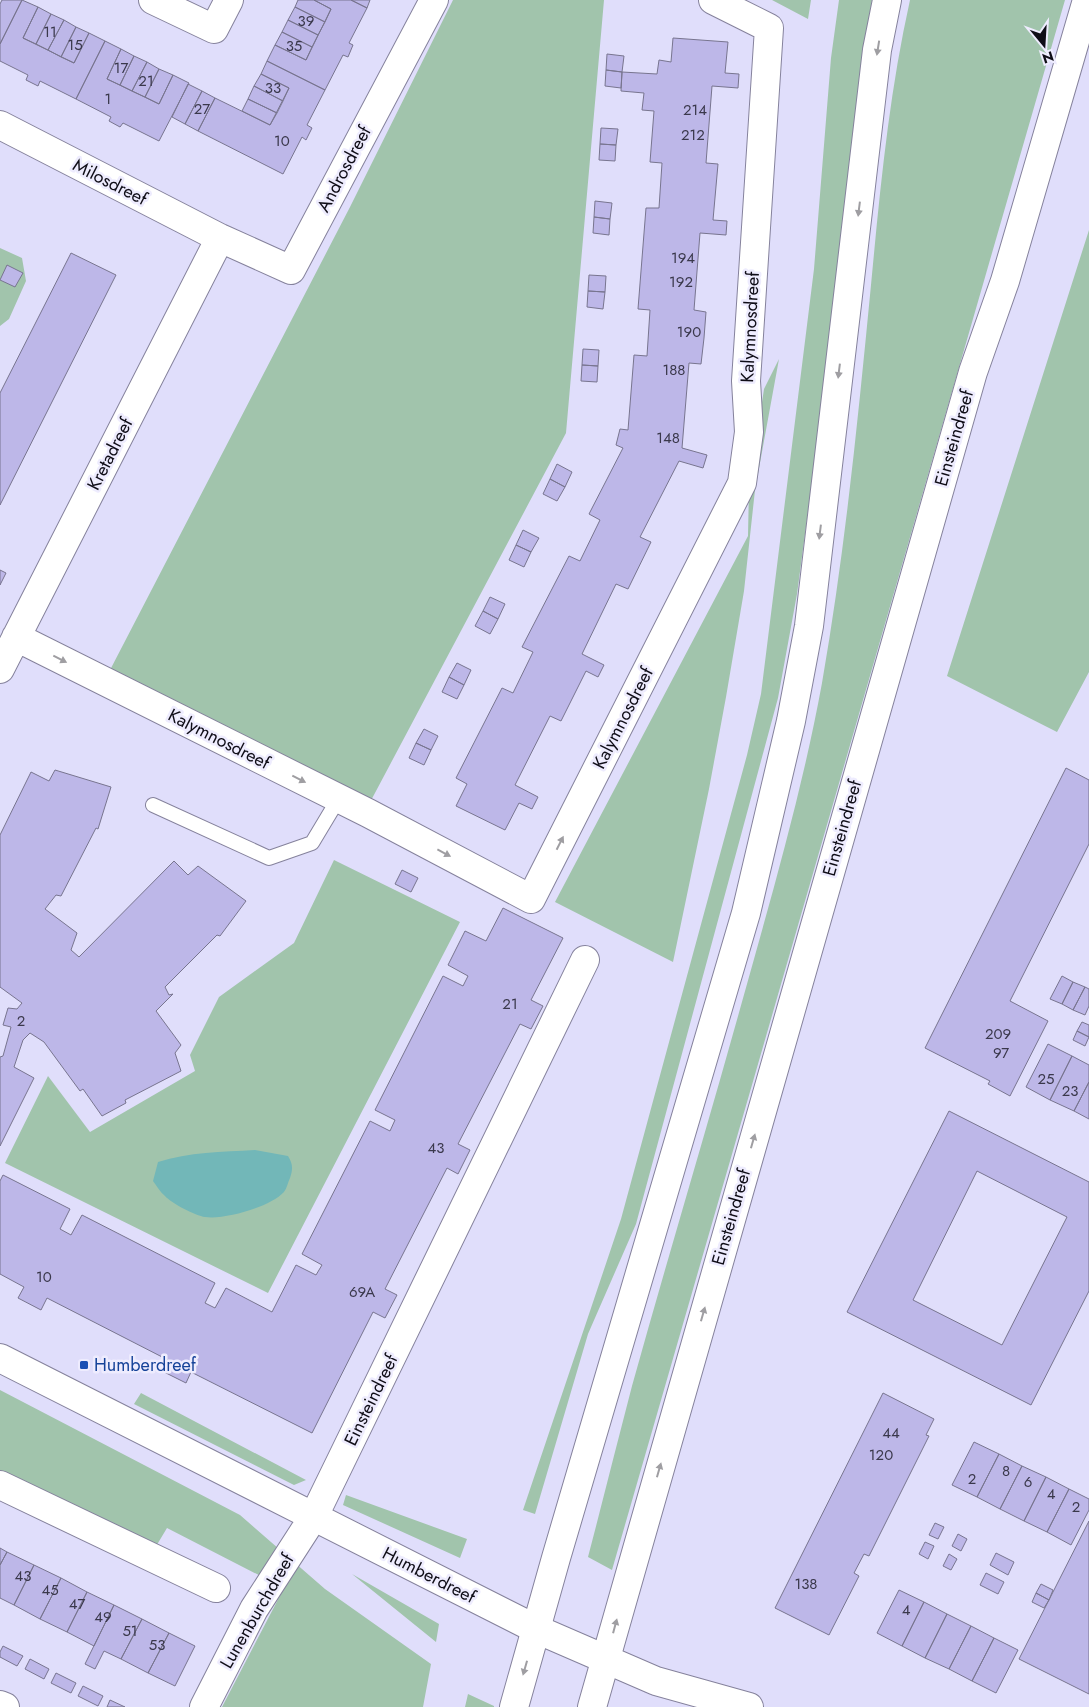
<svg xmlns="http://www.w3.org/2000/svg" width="1089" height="1707" viewBox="0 0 1089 1707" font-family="Jost,sans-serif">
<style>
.green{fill:#a1c4ac}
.water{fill:#72b7b8}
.building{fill:#bdb7e8;stroke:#78758f;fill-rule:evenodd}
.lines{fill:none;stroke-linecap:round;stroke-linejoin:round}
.lane-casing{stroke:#85829c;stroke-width:16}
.street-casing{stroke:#85829c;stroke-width:30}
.primary-casing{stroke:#85829c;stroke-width:30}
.lane{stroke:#fff;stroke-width:14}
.street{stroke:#fff;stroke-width:28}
.primary{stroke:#fff;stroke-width:28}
.oneway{fill:#9f9ea2}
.transit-dot{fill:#1a4fb4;stroke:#eeecfe;stroke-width:2}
.labels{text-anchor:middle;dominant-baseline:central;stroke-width:5;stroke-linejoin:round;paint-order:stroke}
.number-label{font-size:15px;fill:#3a384b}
.street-label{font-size:18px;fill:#0f0d17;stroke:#eeecfe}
.transit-label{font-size:18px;fill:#164399;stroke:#eeecfe;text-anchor:start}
</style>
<rect width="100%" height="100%" fill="#e0defb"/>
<path class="green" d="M453,0H604L566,433L367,808L109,672L350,207Z
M772,0H811L808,19Z
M839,0H872L862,60L811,489L797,594L778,698L636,1224L588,1334L535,1514L523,1510L621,1219L747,755L761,694L814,269L831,58Z
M910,0H1065L612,1570L588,1557C603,1500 617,1443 632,1386C667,1260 705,1135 740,1009C770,901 802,793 822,683C845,551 858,419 871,285C880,190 889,94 910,0Z
M1089,230V672L1057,732L947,676Z
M0,248L22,258L26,281L9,319L0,326Z
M779,359L755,490L744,591L726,697L709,789L673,962L555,902L748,536L749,487L764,389Z
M334,860L460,922L268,1293L5,1163L48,1076L90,1132L195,1071L190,1055L219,997L294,943Z
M0,1390L240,1515L325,1589L431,1664L423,1707H222L284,1588L167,1528L155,1548L0,1471Z
M141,1393L306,1480L294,1485L134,1404Z
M346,1495L467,1539L460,1558L343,1505Z
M352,1574L439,1624L436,1642Z
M468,1694L494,1706V1707H465Z"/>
<path class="water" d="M255,1150L288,1156C293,1164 293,1169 290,1178C288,1182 287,1188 284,1192C270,1207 225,1220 205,1217C196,1216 171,1203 165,1196C160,1192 157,1186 153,1181L158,1162C189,1152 222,1152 255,1150Z"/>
<path class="building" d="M2,0H22L0,44V4Z
M22,0L38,7L23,38L74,63L89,33L105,41L76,99L40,81L38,86L26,80L28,75L0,61V44Z
M298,0H314L331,9L325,22L295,7Z
M314,0H351L367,8L349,43L353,45L348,57L343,55L325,90L267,61L275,45L306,60L331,9Z
M351,0H370L367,8Z
M38,7L51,14L36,44L23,38Z
M295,7L325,22L318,35L288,20Z
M51,14L64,20L48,50L36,44Z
M64,20L76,27L61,57L48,50Z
M288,20L318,35L312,47L282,32Z
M76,27L89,33L74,63L61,57Z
M282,32L312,47L306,60L275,45Z
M673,38L728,42L725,73L739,74L738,88L712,86L706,163L718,164L713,220L727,221L726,235L700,233L694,310L706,312L704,338L701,364L689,363L682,448L707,455L703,468L679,461L640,537L651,542L628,589L616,584L582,654L604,665L598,677L586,671L561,721L550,716L515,785L538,797L532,809L519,803L505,830L456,806L467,784L456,778L502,688L513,693L533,652L522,647L569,556L580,561L600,520L589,514L623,448L616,445L620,429L628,430L634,355L647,356L650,310L638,309L646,208H659L662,163L650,162L654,111L642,110L644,93L621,91L622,72L657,74L659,60L671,62Z
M105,41L121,49L107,79L159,104L173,75L189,83L159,141L123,123L120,127L109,121L111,117L76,99Z
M121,49L134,56L120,85L107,79Z
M607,54L624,56L622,72L606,70Z
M134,56L147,62L132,91L120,85Z
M267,61L325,90L307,125L312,128L306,140L302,137L283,174L198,131L215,98L270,125L289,88L261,74Z
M147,62L159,69L145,97L132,91Z
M159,69L173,75L159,104L145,97Z
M606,70L622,72L621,88L605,86Z
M261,74L289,88L283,101L254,86Z
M188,84L202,91L185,124L172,117Z
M254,86L283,101L277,113L248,99Z
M202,91L215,98L198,131L185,124Z
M248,99L277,113L270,125L242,111Z
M601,128L618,129L616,145L600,144Z
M600,144L616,145L615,161L599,160Z
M595,201L612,203L610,219L594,217Z
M594,217L610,219L609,235L593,233Z
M71,253L116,275L0,505V393Z
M7,265L23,273L15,287L0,280Z
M589,275L606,276L605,292L588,291Z
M588,291L605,292L603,309L587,307Z
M583,349L599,350L598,366L582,365Z
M582,365L598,366L597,382L581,381Z
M557,464L572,472L565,487L550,479Z
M550,479L565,487L557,501L543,494Z
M523,530L539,538L531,552L516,545Z
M516,545L531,552L524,567L509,560Z
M0,570L6,573L0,585Z
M490,597L505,604L498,619L483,611Z
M483,611L498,619L490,634L475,626Z
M457,663L471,670L464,685L449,677Z
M449,677L464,685L457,699L442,692Z
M424,729L438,736L431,750L416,743Z
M416,743L431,750L424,765L409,758Z
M1066,768L1089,780V844L1010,1001L1048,1021L1010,1096L988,1084L990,1081L925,1048Z
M55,770L111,787L98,829L96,828L61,896L56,895L45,909L77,933L71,950L79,957L174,861L188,875L198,866L246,901L220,936L217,935L165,987L169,995L173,994L156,1011L181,1045L175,1053L181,1071L125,1100L126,1103L102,1116L83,1089L80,1091L44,1042L30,1033L23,1040L14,1067L34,1078L0,1146V1057L3,1056L11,1027L3,1025L8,1008L17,1009L22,1003L0,987V835L31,772L49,781Z
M402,870L418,878L411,892L395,884Z
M503,908L563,938L531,1000L543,1006L531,1029L520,1024L458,1144L470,1150L458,1174L447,1168L385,1289L397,1295L385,1318L373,1312L312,1433L191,1372L186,1383L162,1371L168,1360L47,1298L41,1310L18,1298L24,1287L0,1274V1181L3,1175L70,1209L60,1229L71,1235L82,1215L215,1283L205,1303L215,1308L226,1288L272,1312L296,1265L316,1275L322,1265L302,1254L370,1121L390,1131L395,1120L375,1110L443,976L463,986L468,976L448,965L465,931L486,941Z
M1062,976L1073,982L1062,1004L1050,999Z
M1073,982L1085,987L1073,1010L1062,1004Z
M1085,987L1089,989V1006L1085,1015L1073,1010Z
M1082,1022L1089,1025V1037L1077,1031Z
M1077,1031L1089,1037L1085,1046L1073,1040Z
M1048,1044L1072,1056L1050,1100L1026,1087Z
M1072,1056L1089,1065V1082L1074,1111L1050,1100Z
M1089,1082V1119L1074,1111Z
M949,1111L1089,1182V1291L1031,1405L847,1312ZM977,1171L1067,1217L1002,1345L913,1300Z
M883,1393L934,1419L926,1435L929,1436L869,1556L864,1554L854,1573L859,1576L829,1635L775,1608Z
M974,1442L999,1454L977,1497L952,1485Z
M999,1454L1022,1466L1000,1509L977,1497Z
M1022,1466L1046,1477L1024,1521L1000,1509Z
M1046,1477L1069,1489L1047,1532L1024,1521Z
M1069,1489L1089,1499V1510L1071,1545L1047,1532Z
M1089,1521V1694L1019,1659Z
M935,1523L944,1527L938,1539L929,1535Z
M958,1534L967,1539L961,1551L952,1546Z
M925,1542L934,1546L928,1559L919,1554Z
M0,1548L7,1552L0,1565Z
M7,1552L34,1565L14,1605L0,1598V1565Z
M996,1553L1014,1562L1008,1575L990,1565Z
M949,1554L957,1559L951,1570L943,1566Z
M34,1565L61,1578L40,1619L14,1605Z
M986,1573L1004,1582L998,1594L980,1585Z
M61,1578L87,1592L67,1632L40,1619Z
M1041,1584L1053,1590L1049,1600L1036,1593Z
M899,1590L924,1602L902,1646L877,1633Z
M87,1592L114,1605L94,1646L67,1632Z
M1036,1593L1049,1600L1044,1608L1032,1602Z
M924,1602L947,1614L925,1658L902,1646Z
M114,1605L142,1619L121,1659L104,1651L95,1669L85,1664Z
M947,1614L971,1626L949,1669L925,1658Z
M142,1619L169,1633L148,1673L121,1659Z
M971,1626L994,1638L972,1681L949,1669Z
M169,1633L195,1646L175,1686L148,1673Z
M994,1638L1018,1650L996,1693L972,1681Z
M3,1646L23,1656L17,1666L0,1657V1652Z
M30,1659L49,1669L44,1679L25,1669Z
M56,1673L76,1683L71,1693L51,1683Z
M83,1686L103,1696L98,1706L78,1696Z
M110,1700L125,1707H107Z"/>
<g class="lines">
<defs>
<path id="lane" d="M153,805L269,858L312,843L339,798"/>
<path id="street" d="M153,0L214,29L229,0
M0,125L220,238L291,270L434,0
M16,637L368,813L531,899L742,483L749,432L746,381L769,28L713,0
M0,669L220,238
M0,1358L536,1629L656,1681L749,1707
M0,1485L216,1588
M0,1705L5,1707
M204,1707L254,1609L314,1516L585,960"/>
<path id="primary" d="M514,1707L556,1558L746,913L791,721L809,626L877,50L887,0
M592,1707L973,372L1005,281L1087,0"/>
</defs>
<use href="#lane" class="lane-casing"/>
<use href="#street" class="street-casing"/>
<use href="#primary" class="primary-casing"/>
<use href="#lane" class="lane"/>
<use href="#street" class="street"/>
<use href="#primary" class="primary"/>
</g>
<defs><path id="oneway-solid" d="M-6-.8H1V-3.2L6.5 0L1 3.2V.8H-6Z" transform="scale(1.25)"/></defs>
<g class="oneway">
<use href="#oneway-solid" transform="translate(878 48) rotate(99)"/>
<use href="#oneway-solid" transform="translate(859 209) rotate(97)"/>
<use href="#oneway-solid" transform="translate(839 371) rotate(97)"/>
<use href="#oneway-solid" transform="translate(820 532) rotate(97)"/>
<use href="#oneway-solid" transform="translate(60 659) rotate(27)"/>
<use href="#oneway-solid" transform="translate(299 779) rotate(27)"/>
<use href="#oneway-solid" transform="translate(560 843) rotate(-63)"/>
<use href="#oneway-solid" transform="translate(444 853) rotate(28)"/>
<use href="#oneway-solid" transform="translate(753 1141) rotate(-74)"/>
<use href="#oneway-solid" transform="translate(703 1314) rotate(-74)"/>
<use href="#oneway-solid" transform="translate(659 1470) rotate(-74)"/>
<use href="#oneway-solid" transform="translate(615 1626) rotate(-75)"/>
<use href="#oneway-solid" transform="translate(525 1668) rotate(106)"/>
</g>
<rect class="transit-dot" x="79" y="1360" width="10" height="10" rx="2.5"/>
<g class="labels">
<g class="number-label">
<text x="306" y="21">39</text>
<text x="50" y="32">11</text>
<text x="75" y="45">15</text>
<text x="294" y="46">35</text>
<text x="121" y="68">17</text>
<text x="146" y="81">21</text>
<text x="273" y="88">33</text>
<text x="108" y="99">1</text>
<text x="202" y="109">27</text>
<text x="695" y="110">214</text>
<text x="693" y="135">212</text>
<text x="282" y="141">10</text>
<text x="683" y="258">194</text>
<text x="681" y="282">192</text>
<text x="689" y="332">190</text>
<text x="674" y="370">188</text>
<text x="668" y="438">148</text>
<text x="510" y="1004">21</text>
<text x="21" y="1021">2</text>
<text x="998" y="1034">209</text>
<text x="1001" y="1053">97</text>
<text x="1046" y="1079">25</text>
<text x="1070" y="1091">23</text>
<text x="436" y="1148">43</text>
<text x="44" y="1277">10</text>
<text x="362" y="1292">69A</text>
<text x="891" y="1433">44</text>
<text x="881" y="1455">120</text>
<text x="1006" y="1471">8</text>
<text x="972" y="1479">2</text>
<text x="1028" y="1482">6</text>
<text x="1051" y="1494">4</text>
<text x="1076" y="1507">2</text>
<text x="23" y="1576">43</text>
<text x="806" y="1584">138</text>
<text x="50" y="1590">45</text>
<text x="77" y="1604">47</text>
<text x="906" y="1610">4</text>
<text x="103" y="1617">49</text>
<text x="130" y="1631">51</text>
<text x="157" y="1645">53</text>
</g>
<g class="street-label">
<text transform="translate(344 169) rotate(-62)">Androsdreef</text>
<text transform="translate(110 182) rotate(27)">Milosdreef</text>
<text transform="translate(750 327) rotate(-87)">Kalymnosdreef</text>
<text transform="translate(954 438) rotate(-74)">Einsteindreef</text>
<text transform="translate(110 454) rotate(-63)">Kretadreef</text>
<text transform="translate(623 718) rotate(-63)">Kalymnosdreef</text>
<text transform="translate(219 739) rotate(27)">Kalymnosdreef</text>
<text transform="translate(842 828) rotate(-74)">Einsteindreef</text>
<text transform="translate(731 1217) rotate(-74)">Einsteindreef</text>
<text transform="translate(371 1400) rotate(-64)">Einsteindreef</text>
<text transform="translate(429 1575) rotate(27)">Humberdreef</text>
<text transform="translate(257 1611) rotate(-60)">Lunenburchdreef</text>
</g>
<g class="transit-label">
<text x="94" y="1365">Humberdreef</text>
</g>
</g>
<g transform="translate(1044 45) rotate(162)" stroke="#eeecfe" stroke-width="4" paint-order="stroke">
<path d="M0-4L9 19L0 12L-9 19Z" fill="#0f0d17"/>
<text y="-8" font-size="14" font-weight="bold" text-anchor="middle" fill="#0f0d17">N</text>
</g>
</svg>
